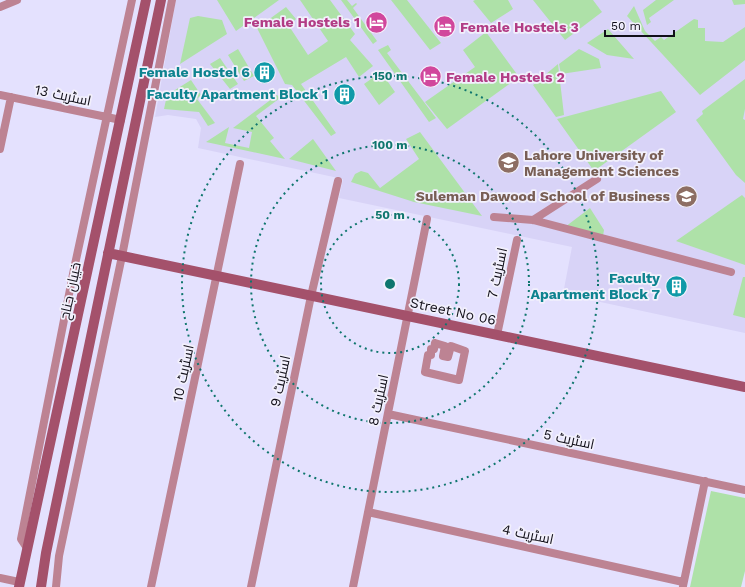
<svg xmlns="http://www.w3.org/2000/svg" width="745" height="587" viewBox="0 0 745 587" font-family="'Work Sans',Cairo,sans-serif">
<style>
.built{fill:#d8d3f7}
.green{fill:#aee1a8}
.lines{fill:none;stroke-linecap:round;stroke-linejoin:round}
.street{stroke:#bd8393;stroke-width:8}
.secondary{stroke:#a4516b;stroke-width:10}
.ring{fill:none;stroke:#0f766e;stroke-width:2;stroke-dasharray:2 4}
.labels{text-anchor:middle;dominant-baseline:central;stroke-width:3.5;stroke-linejoin:round;paint-order:stroke}
.hotel-label{font-size:14px;font-weight:bold;fill:#b23c85;stroke:#f2f0fc;text-anchor:start}
.culture-label{font-size:14px;font-weight:bold;fill:#0d838f;stroke:#f2f0fc;text-anchor:end}
.street-label{font-size:14px;fill:#110f19;stroke:#f2f0fc}
.education-label{font-size:14px;font-weight:bold;fill:#785e54;stroke:#f2f0fc;text-anchor:start}
.centre{fill:#0f766e;stroke:#f2f0fc;stroke-width:2}
.ring-label{font-size:12px;text-anchor:middle;font-weight:bold;fill:#0f766e;stroke:#f2f0fc;stroke-width:3.5;stroke-linejoin:round;paint-order:stroke}
</style>
<rect width="100%" height="100%" fill="#e4e1fe"/>
<path class="built" d="M176,0H745V333L563,294L572,247L339,198L343,179L198,148L201,128L196,119L168,115L155,117Z"/>
<path class="green" d="M217,0H279L236,31Z
M300,0H330L355,34L350,40L373,66L359,77L346,57L301,84L336,133L331,136L292,85L285,84L257,28L286,7L296,19L289,26L308,55L328,41Z
M341,0H347L352,6L356,3L357,4L353,8L377,41L373,44Z
M391,0H407L441,43L430,50Z
M475,0H508L513,9L491,23L473,1Z
M533,0H593L602,12L565,40Z
M656,0H674L649,18L651,22L647,25L643,10Z
M732,0H745V60L700,95L627,16L634,6L645,31L655,41L661,37L664,40L694,19L698,20V28H705V41L723,42L745,27V4L734,5Z
M198,16L222,20L227,34L180,64L190,18Z
M608,29L634,59L607,55L587,43Z
M486,32L519,77L447,129L425,102L475,67L463,50Z
M388,45L391,50L387,53L436,118L429,122L378,50Z
M238,49L254,76L244,81L228,55Z
M579,49L599,59L601,68L561,74L559,64Z
M220,58L238,84L230,89L210,64Z
M558,64L564,115L556,117L533,85Z
M381,72L395,92L379,105L364,84Z
M745,79V109L743,119L745,120V183L736,175L696,120L703,114L702,111Z
M191,80L201,95L197,99L215,123L208,126L199,112L164,109L167,95Z
M661,91L676,112L594,171L557,119Z
M277,95L280,98L256,116L274,138L270,141L285,159L206,142L229,127L225,143L249,148L252,132L233,128Z
M420,132L482,216L414,202L351,182L355,174L361,171L368,173L380,188L419,159L406,139Z
M313,139L336,171L289,159Z
M742,195L745,198V265L676,241Z
M590,208L604,230L603,236L565,227Z
M743,277H745V318L733,315Z
M711,491L745,498V571L741,587H690Z"/>
<g class="lines">
<path class="street" d="M0,7L17,0
M0,95L121,120
M0,149L11,97
M494,217L533,220L731,272
M533,220L597,179
M497,335L517,240
M435,343L445,346L443,356L448,357L451,346L465,351L459,380L425,372L428,355H431V349H434Z
M388,414L745,490
M368,512L683,582
M27,548L21,539L74,269L132,0
M0,578L19,582
M683,586L705,481
M56,587L59,556L122,256L172,0
M151,587L240,164
M251,587L311,296L338,181
M353,587L427,219"/>
<path class="secondary" d="M108,253L745,387
M19,587L146,0
M41,587L46,553L161,0"/>
</g>
<g class="ring">
<circle cx="390" cy="284" r="69"/>
<circle cx="390" cy="284" r="139"/>
<circle cx="390" cy="284" r="208"/>
</g>
<defs>
<symbol id="hotel-disc" viewBox="-11 -11 22 22"><circle r="9.5" fill="#d1479c" stroke="#f2f0fc"/><path d="M-6-4.5h1.5V1H6V5H4.5V3h-9V5H-6ZM-4 0a1.8 1.8 0 1 1 3.6 0ZM.5 0V-2.5h3Q6-2.5 6 0Z" fill="#fff"/></symbol>
<symbol id="building-disc" viewBox="-11 -11 22 22"><circle r="9.5" fill="#0f9aa8" stroke="#f2f0fc"/><path d="M-4-6H4V6H1V3H-1V6H-4ZM-2.5-4.3h1.7v1.8h-1.7ZM.8-4.3h1.7v1.8H.8ZM-2.5-1h1.7V.8h-1.7ZM.8-1h1.7V.8H.8Z" fill="#fff"/></symbol>
<symbol id="university-disc" viewBox="-11 -11 22 22"><circle r="9.5" fill="#8d6e63" stroke="#f2f0fc"/><path d="M0-5L7-2L0 1L-7-2ZM-4 1L0 2.5L4 1V4Q0 6-4 4Z" fill="#fff"/></symbol>
</defs>
<g fill-rule="evenodd">
<use href="#hotel-disc" x="364" y="10" width="25" height="25"/>
<use href="#hotel-disc" x="432" y="14" width="25" height="25"/>
<use href="#building-disc" x="252" y="60" width="25" height="25"/>
<use href="#hotel-disc" x="418" y="64" width="25" height="25"/>
<use href="#building-disc" x="332" y="82" width="25" height="25"/>
<use href="#university-disc" x="496" y="150" width="25" height="25"/>
<use href="#university-disc" x="674" y="184" width="25" height="25"/>
<use href="#building-disc" x="664" y="274" width="25" height="25"/>
</g>
<g class="labels">
<g class="hotel-label">
<text x="360" y="22" text-anchor="end">Female Hostels 1</text>
<text x="460" y="27">Female Hostels 3</text>
<text x="446" y="77">Female Hostels 2</text>
</g>
<g class="culture-label">
<text x="250" y="72">Female Hostel 6</text>
<text x="328" y="94">Faculty Apartment Block 1</text>
<text x="660" y="278">Faculty<tspan x="660" dy="16">Apartment Block 7</tspan></text>
</g>
<g class="street-label">
<text transform="translate(63 95) rotate(12)">اسٹریٹ 13</text>
<text transform="translate(497 273) rotate(-78)">اسٹریٹ 7</text>
<text transform="translate(70 291) rotate(-78)">خیبان جناح</text>
<text transform="translate(453 311) rotate(12)">Street No 06</text>
<text transform="translate(183 373) rotate(-78)">اسٹریٹ 10</text>
<text transform="translate(280 381) rotate(-78)">اسٹریٹ 9</text>
<text transform="translate(378 400) rotate(-78)">اسٹریٹ 8</text>
<text transform="translate(569 439) rotate(12)">اسٹریٹ 5</text>
<text transform="translate(528 534) rotate(12)">اسٹریٹ 4</text>
</g>
<g class="education-label">
<text x="524" y="155">Lahore University of<tspan x="524" dy="16">Management Sciences</tspan></text>
<text x="670" y="196" text-anchor="end">Suleman Dawood School of Business</text>
</g>
</g>
<circle cx="390" cy="284" r="6" class="centre"/>
<g class="ring-label">
<text x="390" y="80">150 m</text>
<text x="390" y="149">100 m</text>
<text x="390" y="219">50 m</text>
</g>
<path d="M605 30v6h69v-6" fill="none" stroke="#110f19" stroke-width="2"/>
<text x="611" y="30" font-size="12" fill="#110f19" stroke="#f2f0fc" stroke-width="3" paint-order="stroke">50 m</text>
</svg>
